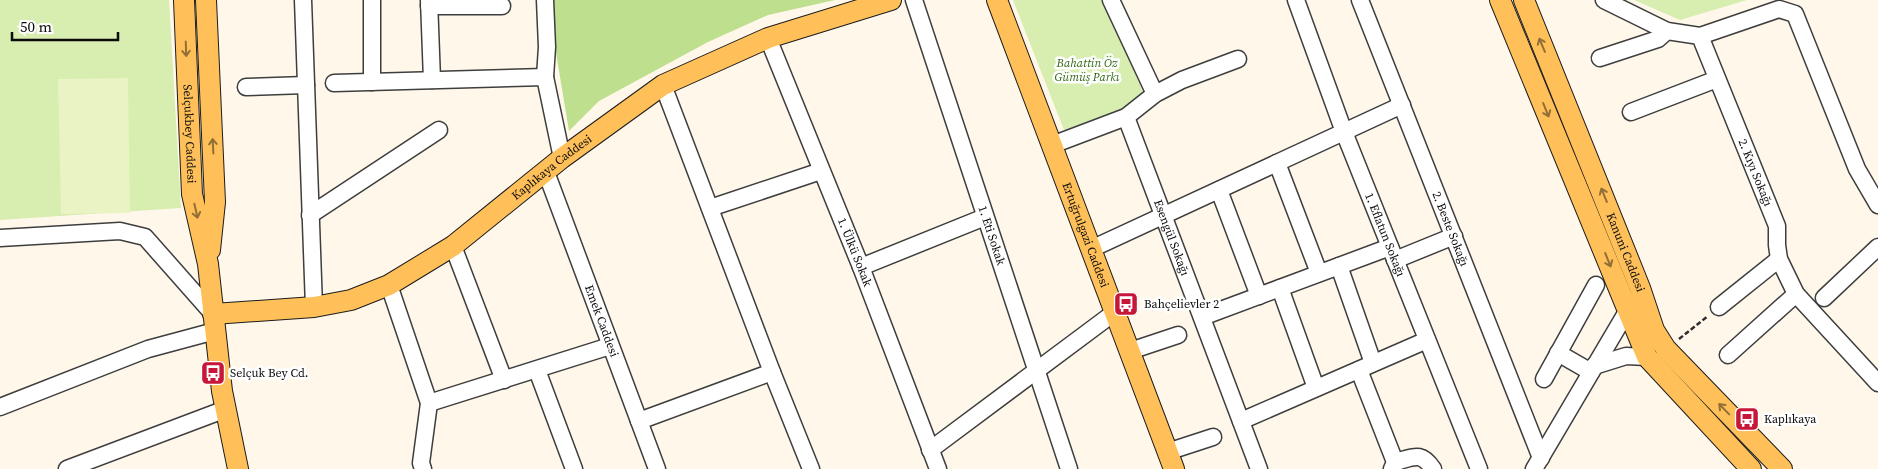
<svg xmlns="http://www.w3.org/2000/svg" width="1878" height="469" viewBox="0 0 1878 469" font-family="'Source Serif 4',serif">
<style>
.green{fill:#d8edb0}
.forest{fill:#bddf8e}
.pitch{fill:#e9f3c3}
.lines{fill:none;stroke-linecap:round;stroke-linejoin:round}
.minor-casing{stroke:#3e3e3e;stroke-width:19}
.major-casing{stroke:#1c1c1c;stroke-width:22}
.path{stroke:#2d2d2d;stroke-width:2.5;stroke-dasharray:5 2.5;stroke-linecap:butt}
.minor{stroke:#fff;stroke-width:16}
.major{stroke:#ffc05a;stroke-width:20}
.oneway{stroke:#916f36}
.labels{text-anchor:middle;dominant-baseline:central;stroke-width:5;stroke-linejoin:round;paint-order:stroke}
.park-label{font-size:12px;font-style:italic;fill:#336816;stroke:#fff}
.street-label{font-size:12px;fill:#0b0b0b;stroke:#fff}
.poi-label{font-size:12px;fill:#0b0b0b;stroke:#fff;text-anchor:start}
</style>
<rect width="100%" height="100%" fill="#fff8ea"/>
<path class="green" d="M0,0H169L181,208L0,220Z
M1013,0H1105L1143,92L1117,114L1064,130Z
M1634,0H1747L1680,20Z"/>
<path class="forest" d="M550,0H835L768,15L708,42L599,101L569,131L552,29Z"/>
<path class="pitch" d="M128,78L130,213L61,214L58,79Z"/>
<g class="lines">
<defs>
<g id="minor">
<path d="M303,0L314,307"/>
<path d="M372,0V82"/>
<path d="M429,0L432,80"/>
<path d="M545,0L547,47L545,77"/>
<path id="s1" d="M914,0L1069,469"/>
<path d="M1111,0L1155,94"/>
<path id="s2" d="M1296,0L1344,132L1479,469"/>
<path id="s3" d="M1360,0L1541,458"/>
<path id="s4" d="M1604,0L1667,31L1700,36L1777,226V245L1779,259L1796,294L1878,383"/>
<path d="M429,6H502"/>
<path d="M1700,36L1779,9L1795,14L1857,169L1878,205"/>
<path id="s5" d="M768,38L861,267L938,469"/>
<path d="M1600,58L1658,39L1667,31"/>
<path d="M334,83L545,77L562,158"/>
<path d="M663,85L772,372L811,469"/>
<path d="M246,87L306,85"/>
<path d="M1631,112L1717,79"/>
<path id="s6" d="M1126,117L1259,469"/>
<path d="M1052,145L1126,117L1155,94L1182,80L1238,59"/>
<path d="M1277,163L1319,273"/>
<path id="s7" d="M546,172L657,469"/>
<path d="M1219,190L1259,296"/>
<path d="M710,208L821,171"/>
<path d="M310,215L439,130"/>
<path d="M0,238L120,231L145,237L213,314"/>
<path d="M453,246L504,380"/>
<path d="M1091,249L1402,105"/>
<path d="M1395,260L1454,236"/>
<path d="M1339,266L1373,363"/>
<path d="M861,267L985,217"/>
<path d="M389,285L429,403L421,463L423,469"/>
<path d="M1280,288L1316,388"/>
<path d="M1824,298L1878,247"/>
<path d="M1719,307L1779,259"/>
<path d="M1202,317L1390,247"/>
<path d="M1130,351L1178,335"/>
<path d="M1558,353L1591,372"/>
<path d="M1728,355L1796,294"/>
<path d="M1594,366L1626,356L1647,357"/>
<path d="M537,370L574,469"/>
<path d="M1359,370L1395,462L1392,469"/>
<path d="M1544,379L1596,285"/>
<path d="M429,403L610,346"/>
<path d="M0,407L148,349L215,331"/>
<path d="M639,421L772,372"/>
<path d="M1241,421L1427,340"/>
<path d="M930,450L1115,312"/>
<path d="M1167,452L1213,437"/>
<path d="M1395,462C1414,457 1421,451 1433,469"/>
<path d="M67,469L226,409"/>
<path d="M1534,469L1632,303"/>
</g>
<g id="major">
<path id="s8" d="M184,0L192,194L208,264L222,391L238,469"/>
<path d="M206,0L215,202L210,250"/>
<path id="s9" d="M997,0L1174,469"/>
<path d="M1500,0L1647,357L1751,469"/>
<path id="s10" d="M1524,0L1640,288L1654,330L1666,349L1782,469"/>
<path id="s11" d="M213,314L314,307L351,300L389,285L453,246L562,158L663,85L768,38L891,0"/>
</g>
</defs>
<use href="#minor" class="minor-casing"/>
<use href="#major" class="major-casing"/>
<path class="path" d="M1679,339L1708,316"/>
<use href="#minor" class="minor"/>
<use href="#major" class="major"/>
</g>
<defs><path id="oneway-shaft" d="M-6 0H5M1.5-3L5.5 0L1.5 3" fill="none" stroke-width="1.6" stroke-linecap="round" stroke-linejoin="round" transform="scale(1.25)"/></defs>
<g class="oneway">
<use href="#oneway-shaft" transform="translate(1542 45) rotate(-113)"/>
<use href="#oneway-shaft" transform="translate(186 49) rotate(88)"/>
<use href="#oneway-shaft" transform="translate(1546 110) rotate(68)"/>
<use href="#oneway-shaft" transform="translate(213 146) rotate(-93)"/>
<use href="#oneway-shaft" transform="translate(1604 195) rotate(-112)"/>
<use href="#oneway-shaft" transform="translate(196 211) rotate(77)"/>
<use href="#oneway-shaft" transform="translate(1608 260) rotate(68)"/>
<use href="#oneway-shaft" transform="translate(1724 409) rotate(-134)"/>
</g>
<defs>
<symbol id="bus-square" viewBox="-11 -11 22 22"><rect x="-9" y="-9" width="18" height="18" rx="4" fill="#c71738" stroke="#fff"/><path d="M-5-6H5V4H4V6H2V4H-2V6H-4V4H-5ZM-3.5-4V0h7V-4ZM-3.5 1.2v1.5H-2V1.2ZM2 1.2v1.5H3.5V1.2Z" fill="#fff"/></symbol>
</defs>
<g fill-rule="evenodd">
<use href="#bus-square" x="1112" y="290" width="28" height="28"/>
<use href="#bus-square" x="199" y="359" width="28" height="28"/>
<use href="#bus-square" x="1733" y="405" width="28" height="28"/>
</g>
<g class="labels">
<g class="park-label">
<text x="1087" y="63">Bahattin Öz<tspan x="1087" dy="14">Gümüş Parkı</tspan></text>
</g>
<g class="street-label">
<text stroke="none"><textPath href="#s8" startOffset="134">Selçukbey Caddesi</textPath></text>
<text stroke="none"><textPath href="#s11" startOffset="381">Kaplıkaya Caddesi</textPath></text>
<text stroke="none"><textPath href="#s4" startOffset="251">2. Kıyı Sokağı</textPath></text>
<text stroke="none"><textPath href="#s3" startOffset="246">2. Beste Sokağı</textPath></text>
<text stroke="none"><textPath href="#s9" startOffset="251">Ertuğrulgazi Caddesi</textPath></text>
<text stroke="none"><textPath href="#s1" startOffset="248">1. Eti Sokak</textPath></text>
<text stroke="none"><textPath href="#s2" startOffset="251">1. Eflatun Sokağı</textPath></text>
<text stroke="none"><textPath href="#s6" startOffset="129">Esengül Sokağı</textPath></text>
<text stroke="none"><textPath href="#s10" startOffset="272">Kanuni Caddesi</textPath></text>
<text stroke="none"><textPath href="#s5" startOffset="231">1. Ülkü Sokak</textPath></text>
<text stroke="none"><textPath href="#s7" startOffset="159">Emek Caddesi</textPath></text>
</g>
<g class="poi-label">
<text x="1144" y="304">Bahçelievler 2</text>
<text x="230" y="373">Selçuk Bey Cd.</text>
<text x="1764" y="419">Kaplıkaya</text>
</g>
</g>
<path d="M12 32v8h106v-8" fill="none" stroke="#0b0b0b" stroke-width="2.5"/>
<text x="20" y="32" font-size="15" fill="#0b0b0b" stroke="#ffffff" stroke-width="4" paint-order="stroke">50 m</text>
</svg>
